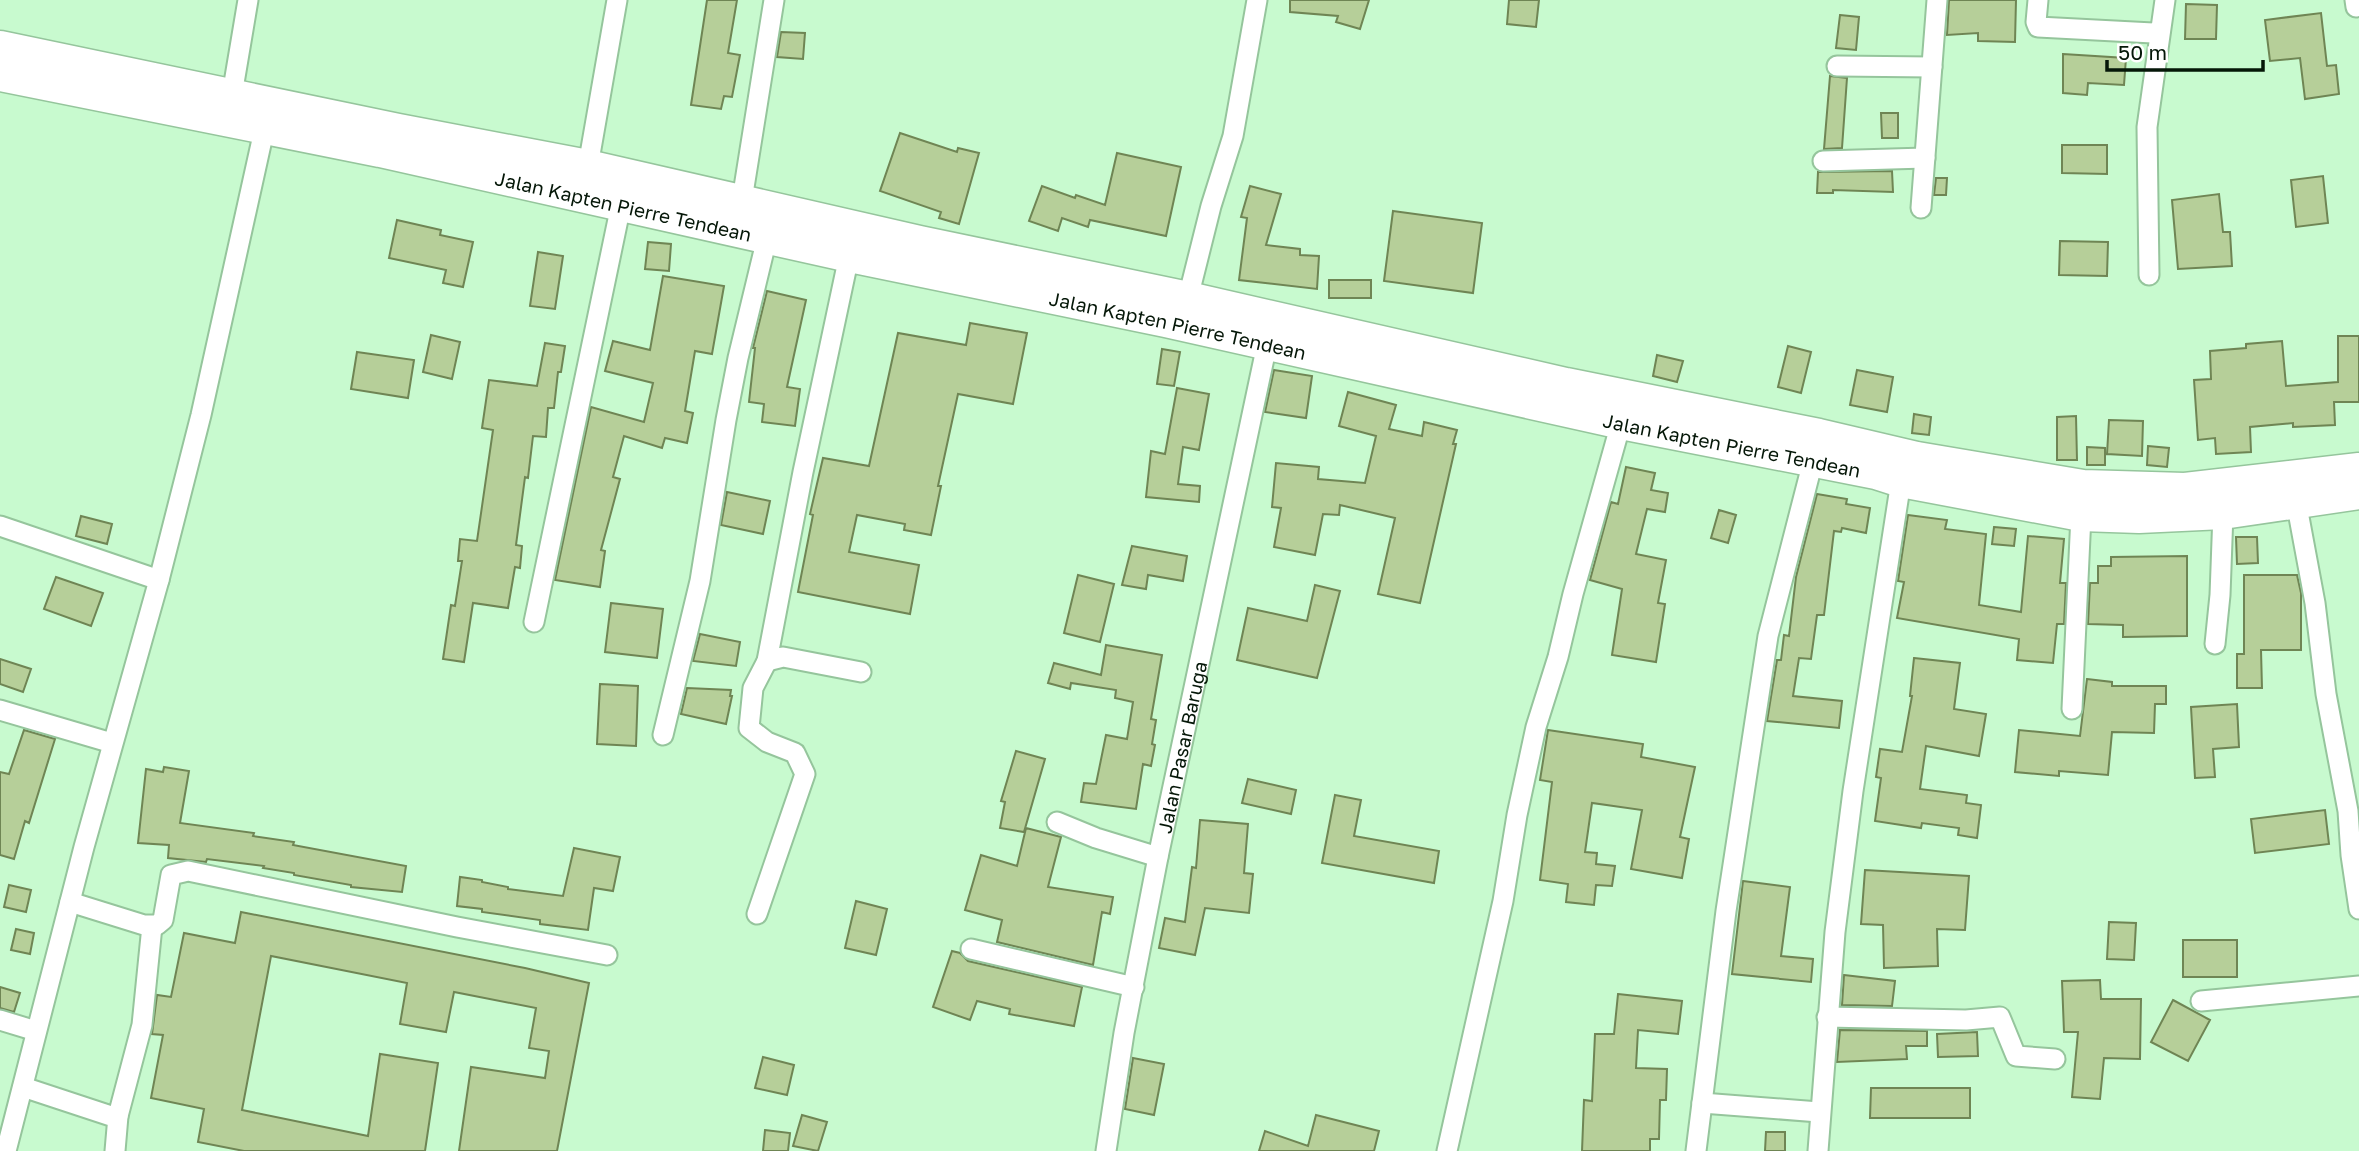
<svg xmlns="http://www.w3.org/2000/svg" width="2359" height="1151" viewBox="0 0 2359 1151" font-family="'Golos Text',sans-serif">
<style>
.building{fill:#b6cf99;stroke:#6f8554;stroke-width:2}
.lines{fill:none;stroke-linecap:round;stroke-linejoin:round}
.minor-casing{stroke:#95c59c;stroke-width:23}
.trunk-casing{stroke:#95c59c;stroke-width:35}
.minor{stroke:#fff;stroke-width:19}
.trunk{stroke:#fff;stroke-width:32}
.labels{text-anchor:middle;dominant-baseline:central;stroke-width:7;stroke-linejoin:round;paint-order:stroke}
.street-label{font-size:19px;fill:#051708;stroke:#fff}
</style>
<rect width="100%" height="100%" fill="#c8facf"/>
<path class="building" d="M707,0H737L728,53L740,55L732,97L724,96L721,109L691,105Z
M1290,0H1369L1360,29L1336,22L1338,16L1290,12Z
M1509,0H1539L1536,27L1507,24Z
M1949,0H2016L2015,42L1978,41V33L1947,35Z
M2186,4L2217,5L2216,39H2185Z
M2321,13L2327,66L2336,65L2339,94L2305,99L2300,58L2270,61L2265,20Z
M1840,15L1859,17L1856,50L1836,48Z
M781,32L805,33L803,59L777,57Z
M2063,54L2126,58L2124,85L2088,83L2087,95L2063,93Z
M1830,76L1847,78L1842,148L1824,149Z
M1881,113H1898V138H1882Z
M900,133L957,152L958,148L979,153L959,224L939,218L941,212L880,191Z
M2062,145H2107V174L2062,173Z
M1117,153L1181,167L1166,236L1090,220L1088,227L1062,218L1058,231L1029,221L1042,186L1075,198L1076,195L1105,205Z
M1892,171L1893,192L1833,190V193H1817L1818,172Z
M2323,176L2328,223L2296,227L2291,180Z
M1936,178H1947L1946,195H1934Z
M1250,186L1281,194L1266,245L1300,249V255L1319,256L1317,289L1239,280L1247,218L1241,217Z
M2219,194L2223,232H2230L2232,266L2178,269L2172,200Z
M1393,211L1482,223L1473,293L1384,281Z
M397,220L441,230L440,235L473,242L463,287L443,283L446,270L389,258Z
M2060,241L2108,242L2107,276L2059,275Z
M648,242L671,244L669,271L645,269Z
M538,252L563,256L555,309L530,306Z
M663,276L724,286L712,354L695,351L685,411L693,413L687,443L665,438L662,448L624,436L613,477L620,479L601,550L605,551L600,587L555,580L591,407L644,422L653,383L605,371L613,341L650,350Z
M1329,280H1371V298H1329Z
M767,291L806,300L787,387L800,389L795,426L762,422L764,404L749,402L755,348H753Z
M970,323L1027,333L1013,404L958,394L938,486H941L931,535L904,530L905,524L857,515L849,552L919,565L910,614L798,592L813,515L810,514L823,458L869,466L898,333L966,345Z
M431,335L460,342L452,379L423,372Z
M2338,336H2359V402H2334L2335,425L2293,427V423L2250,427L2251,452L2216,454L2215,438L2198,440L2194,380L2211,379L2210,351L2246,348V344L2282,341L2286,386L2338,382Z
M545,343L565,346L561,372H558L554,408H548L546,437L533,436L528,478L525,477L516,545L522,546L520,568L515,567L508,608L473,603L464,662L443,659L451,605L455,606L462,561H458L460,539L477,541L493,430L482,428L489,380L537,386Z
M1788,346L1811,352L1801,393L1778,387Z
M1162,349L1180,352L1174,386L1157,384Z
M357,352L414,360L408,398L351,389Z
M1657,355L1683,361L1677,382L1653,376Z
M1274,370L1312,376L1306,418L1265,412Z
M1857,370L1893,377L1887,412L1850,405Z
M1177,388L1209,394L1199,450L1183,447L1178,484L1200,486L1199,502L1146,497L1151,451L1165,454Z
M1348,392L1396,405L1389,429L1422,436L1424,422L1457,430L1453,444H1456L1420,603L1378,594L1395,518L1340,505L1339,515L1323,514L1315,555L1274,547L1281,508L1272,507L1276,463L1319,467L1318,479L1365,483L1376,436L1339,426Z
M1914,414L1931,417L1929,435L1912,433Z
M2076,416L2077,460H2057V417Z
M2109,420L2143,421L2142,456L2107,454Z
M2148,446L2169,448L2167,467L2147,465Z
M2087,447L2105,448V465H2087Z
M1626,467L1655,473L1651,490L1668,493L1665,512L1647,509L1636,554L1666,560L1658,603L1665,604L1656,662L1612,655L1622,589L1590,580L1611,502L1618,504Z
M727,492L770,501L763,534L721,525Z
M1817,494L1847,499L1846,504L1870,508L1866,533L1842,528L1841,532L1834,531L1824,615H1817L1811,659L1799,658L1793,696L1842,701L1839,728L1767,721L1777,660H1781L1784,635L1789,636L1796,577Z
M1719,510L1736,515L1728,543L1711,538Z
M1908,515L1947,520L1945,529L1986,534L1979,605L2021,612L2028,536L2064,539L2060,583H2066L2064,624H2057L2053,663L2017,660L2019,639L1897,618L1904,582L1898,581Z
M81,516L112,524L107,544L76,536Z
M1994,527L2016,529L2014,546L1992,544Z
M2236,537H2257L2258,563L2237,564Z
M1132,546L1187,556L1183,581L1148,575L1146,589L1122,585Z
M2187,556V636L2123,637V625L2088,624L2090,583H2098V566H2111V557Z
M1078,575L1114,584L1100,642L1064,633Z
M2244,575H2297L2301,593V650H2261L2262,688H2237V654H2244Z
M56,577L103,593L91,626L44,609Z
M1315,585L1340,591L1317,678L1237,660L1248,608L1307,621Z
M611,603L663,609L657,658L605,652Z
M700,634L740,642L736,666L693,661Z
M1106,645L1162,655L1151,719L1156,720L1152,744L1155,745L1151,766L1143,764L1136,809L1081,802L1084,783L1096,784L1106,735L1127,739L1133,702L1115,698L1116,690L1071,683L1070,689L1048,683L1054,663L1101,675Z
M1914,658L1960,663L1954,709L1986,714L1979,756L1926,746L1920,789L1967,795L1966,803L1981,805L1977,838L1958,835L1959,828L1922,823L1921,828L1875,821L1881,778L1876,777L1880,749L1902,752L1912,696H1910Z
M0,659L31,669L23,692L0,684Z
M2087,679L2112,682V686H2166V704H2155L2154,733L2112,732L2108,775L2059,771V776L2015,772L2019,730L2080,736Z
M600,684L638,686L636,746L597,744Z
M687,688L731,690L730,696H732L726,724L681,714Z
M2237,704L2239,747L2213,749L2215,777L2195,778L2191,707Z
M24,730L55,739L29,823L25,821L14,859L0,855V772L9,774Z
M1548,730L1643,744L1641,757L1695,767L1680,837L1689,839L1682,878L1631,869L1642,810L1592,803L1585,852L1597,853L1596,864L1615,866L1612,886L1596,885L1594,905L1566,902L1568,884L1540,880L1552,782L1540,780Z
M1016,751L1045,759L1024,832L1000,828L1005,802L1001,801Z
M164,767L189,771L180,823L254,833L253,836L294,842L293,845L406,866L402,892L351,887V885L294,875V873L263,868L264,866L207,859L206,862L168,858L169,845L138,843L146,769L163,772Z
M1248,779L1296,790L1291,814L1242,803Z
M1335,795L1361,800L1354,836L1439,851L1434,883L1322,863Z
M2325,810L2329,844L2255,853L2251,819Z
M1200,820L1248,824L1244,873L1253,874L1249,913L1205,908L1195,955L1159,948L1165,918L1185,922L1192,867L1196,868Z
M1026,828L1061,837L1048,887L1113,897L1110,914L1102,912L1093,965L997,942L1002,920L965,910L981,855L1017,866Z
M574,848L620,857L613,891L594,888L588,930L540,924V920L482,912V909L457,906L460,877L482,880V882L508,887V889L563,896Z
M1865,870L1969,876L1965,930L1937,929L1938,966L1884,968L1883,925L1861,924Z
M1743,881L1790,887L1781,956L1813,959L1811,982L1732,974Z
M9,885L31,890L26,912L4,907Z
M856,901L887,909L876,955L845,948Z
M241,912L525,968L589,983L557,1151H459L471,1067L545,1078L549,1051L529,1048L536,1008L454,992L446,1032L400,1024L407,983L271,956L242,1110L368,1136L380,1054L438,1063L425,1151H244L198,1142L204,1109L151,1098L163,1035L152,1034L157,995L171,997L184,933L235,943Z
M2109,922L2136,923L2134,960L2107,959Z
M16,929L34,933L30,954L11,950Z
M2183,940H2237V977H2183Z
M952,951L960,953L968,961L1082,987L1074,1026L1009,1014L1010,1009L977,1001L970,1020L933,1007Z
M1844,975L1895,981L1892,1006L1842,1005Z
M2100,980L2101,999H2141L2140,1059L2104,1058L2100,1099L2072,1097L2078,1032H2064L2062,981Z
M0,987L20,993L14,1012L0,1008Z
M1618,994L1682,1001L1678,1034L1638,1030L1636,1068L1667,1069L1666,1100H1660L1659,1139H1650V1151H1582L1584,1100L1592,1101L1595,1034H1614Z
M2173,1000L2210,1020L2188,1061L2151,1042Z
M1840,1030L1927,1031V1046H1906L1907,1059L1837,1062Z
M1977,1032L1978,1056L1938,1057L1937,1034Z
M763,1057L794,1065L787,1095L755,1088Z
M1133,1058L1164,1064L1154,1115L1125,1109Z
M1871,1088H1970V1118H1870Z
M802,1115L827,1122L818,1151L793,1146Z
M1316,1115L1379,1131L1374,1151H1259L1265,1131L1308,1146Z
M765,1130L790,1133L788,1151H763Z
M1766,1132H1785V1151H1765Z"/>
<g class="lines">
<defs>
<g id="minor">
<path d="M2038,0L2036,22L2038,27L2153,33L2160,31"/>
<path d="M2355,0L2356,7"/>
<path d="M1837,66L1932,67"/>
<path d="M232,95L248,0"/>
<path d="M1823,161L1925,158"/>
<path d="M588,166L617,0"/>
<path d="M742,200L774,0"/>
<path d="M1921,208L1937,0"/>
<path d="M849,256L803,472L767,661L783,657L861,672"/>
<path d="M2149,275L2147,127L2165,0"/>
<path d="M1188,298L1211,206L1233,136L1257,0"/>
<path d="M2296,501L2315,603L2326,694L2348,811L2351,855L2359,909"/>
<path d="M0,526L159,580"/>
<path d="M534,622L621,205"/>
<path d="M2215,644L2220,595L2223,513"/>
<path d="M2072,709L2081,515"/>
<path d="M0,710L112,743"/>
<path d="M663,735L700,581L726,420L738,358L767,238"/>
<path d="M1057,822L1096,838L1158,857"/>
<path d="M70,902L144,925H157L163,920L171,875L188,871L457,927L607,955"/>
<path d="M757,914L805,774L795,753L767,742L749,728L753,688L767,661"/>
<path d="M971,949L1134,987"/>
<path d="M2201,1001L2359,986"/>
<path d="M1827,1017L1966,1020L2000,1017L2016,1056L2055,1059"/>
<path d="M0,1020L36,1031"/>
<path d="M23,1087L111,1116H118L115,1151"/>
<path d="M1702,1103L1819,1112"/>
<path d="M118,1116L142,1025L152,926"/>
<path d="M6,1151L84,847L159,580L201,415L267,117"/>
<path id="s1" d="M1106,1151L1124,1033L1158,857L1269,335"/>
<path d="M1447,1151L1503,901L1517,815L1536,727L1558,657L1573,594L1621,423"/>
<path d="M1696,1151L1726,911L1768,636L1813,461"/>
<path d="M1818,1151L1835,932L1853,791L1901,481"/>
</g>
<g id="trunk">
<path d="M0,47L398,130L588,166L920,242L1188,298L1566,384L1819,435L1917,458L2083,486L2185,489L2359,469"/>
<path id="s2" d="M0,75L380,151L849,256L1166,321L1621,423L1876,473L1901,481L2081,515L2139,517L2223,513L2359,493"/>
</g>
</defs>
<use href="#minor" class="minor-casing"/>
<use href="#trunk" class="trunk-casing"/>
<use href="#minor" class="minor"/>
<use href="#trunk" class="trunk"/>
</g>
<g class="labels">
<g class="street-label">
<text stroke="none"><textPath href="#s2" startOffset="637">Jalan Kapten Pierre Tendean</textPath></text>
<text stroke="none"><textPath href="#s2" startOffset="1204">Jalan Kapten Pierre Tendean</textPath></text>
<text stroke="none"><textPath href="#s2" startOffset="1771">Jalan Kapten Pierre Tendean</textPath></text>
<text stroke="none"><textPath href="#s1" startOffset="411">Jalan Pasar Baruga</textPath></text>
</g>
</g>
<path d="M2107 60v10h156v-10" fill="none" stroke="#051708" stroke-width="3.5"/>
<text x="2118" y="60" font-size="21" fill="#051708" stroke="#ffffff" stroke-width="5" paint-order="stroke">50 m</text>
</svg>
